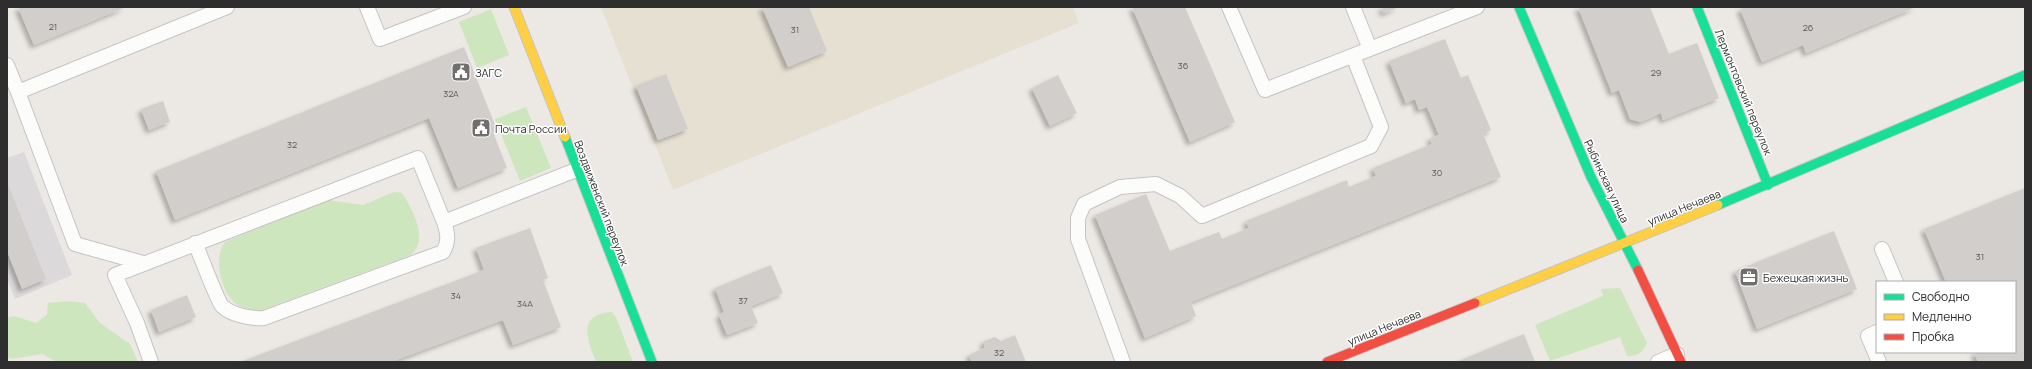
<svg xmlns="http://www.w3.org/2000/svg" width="2032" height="369" viewBox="0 0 2032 369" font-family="Manrope,sans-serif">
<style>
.industrial{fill:#dcd9db}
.education{fill:#e6e0d3}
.green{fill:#cee6be}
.building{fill:#d1cecb;filter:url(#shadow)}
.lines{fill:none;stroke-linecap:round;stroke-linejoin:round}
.lane-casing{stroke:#c5c4c5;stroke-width:16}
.fast-casing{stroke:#c5c4c5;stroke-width:11}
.slow-casing{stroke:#c5c4c5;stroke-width:11}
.jam-casing{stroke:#c5c4c5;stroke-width:11}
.lane{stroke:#fcfcfb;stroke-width:14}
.fast{stroke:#16e098;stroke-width:9}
.slow{stroke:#ffcf43;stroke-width:9}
.jam{stroke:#f24e42;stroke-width:9}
.labels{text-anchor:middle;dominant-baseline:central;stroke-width:3;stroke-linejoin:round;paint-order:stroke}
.number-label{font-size:9px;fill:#585857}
.poi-label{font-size:11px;fill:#2e2e2e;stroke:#fff;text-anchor:start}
.street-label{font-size:11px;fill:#2e2e2e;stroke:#fff}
</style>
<defs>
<filter id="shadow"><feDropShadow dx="-3.5" dy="3.5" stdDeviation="2" flood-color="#0004"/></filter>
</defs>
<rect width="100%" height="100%" fill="#ece8e4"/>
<path class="industrial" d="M24,152L72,275L15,299L7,279V158Z"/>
<path class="education" d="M601,7H1073L1079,23L673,190Z"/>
<path class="green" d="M491,9L509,55L477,68L459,22Z
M526,107L551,168L520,181L495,119Z
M394,192L402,193C413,210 429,239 411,255L259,311C252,310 242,308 235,303C221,292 213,257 225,242L328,200L363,205Z
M1620,288L1647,343C1643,352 1637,357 1627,356L1620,337L1550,361L1535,325L1603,296L1601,289Z
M69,301L85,303L100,323L130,344L138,362H56L43,354L12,359L7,357V318L14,316L36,323L47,315L48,303Z
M612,312L616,317L633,362H596C587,339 577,314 612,312Z"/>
<path class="building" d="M18,7H126L34,45Z
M762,7H809L827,51L788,67Z
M1132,7H1185L1235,122L1190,142Z
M1381,7H1399L1384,13Z
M1578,7H1650L1669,54L1697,43L1719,98L1663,120L1661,113L1641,122L1630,119L1619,90L1612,93Z
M1745,7H1916L1806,53L1803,45L1762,62L1740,9Z
M1445,39L1461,78L1468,75L1491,130L1483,134L1501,177L1191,302L1196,316L1145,338L1095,215L1146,194L1170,251L1219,232L1222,239L1249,228L1246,221L1347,180L1349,187L1376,176L1373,168L1432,144L1430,138L1439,135L1427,107L1419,110L1415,99L1406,103L1389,61Z
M464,47L497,130L493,132L507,168L458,188L429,118L175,220L156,171Z
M666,74L688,129L658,140L636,86Z
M1058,75L1077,113L1050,126L1032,88Z
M163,101L170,122L149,130L141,109Z
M7,182L46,279L22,289L7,251Z
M2025,188V362H1978L1974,352H2015V282H1946L1924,229Z
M530,228L548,278L543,280L561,327L513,345L503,320L391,362H240L484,270L476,248Z
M1834,231L1857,289L1757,329L1735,271Z
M771,265L783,293L751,306L758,323L727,335L719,315L724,312L715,288Z
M187,295L196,317L159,332L151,310Z
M1524,334L1535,362H1456Z
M1015,335L1026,362H972L969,355L984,348V341L995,337L1001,341Z"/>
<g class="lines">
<defs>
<path id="lane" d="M367,7L380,39L464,7
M1229,7L1265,90L1477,7
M1353,7L1370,49
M7,65L18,92
M195,243C200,254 217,300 222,306C231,315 252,319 264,318L443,252C449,241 448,234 444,222
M1882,249L1896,282
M143,263L75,244L18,92L227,7
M1877,332L1868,336L1879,362
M151,362L137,323L115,275L418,158L444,222L576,170
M1123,362L1078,239V218L1084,204L1120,187L1156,184L1180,196L1202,216L1371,146L1381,127L1353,56
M1658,362L1677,354"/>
<path id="fast" d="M1519,7L1591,177L1638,270
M1697,7L1768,185
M565,137L652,362
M1718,205L2025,75"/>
<path id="slow" d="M514,7L565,137
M1475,303L1718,205"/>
<path id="jam" d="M1638,270L1681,362
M1327,362L1475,303"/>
</defs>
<use href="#lane" class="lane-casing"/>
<use href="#fast" class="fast-casing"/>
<use href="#slow" class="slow-casing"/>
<use href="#jam" class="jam-casing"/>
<use href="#lane" class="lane"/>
<use href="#fast" class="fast"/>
<use href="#slow" class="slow"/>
<use href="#jam" class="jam"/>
</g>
<defs>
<symbol id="civic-square" viewBox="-11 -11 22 22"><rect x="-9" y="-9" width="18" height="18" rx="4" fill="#706f6e" stroke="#fff"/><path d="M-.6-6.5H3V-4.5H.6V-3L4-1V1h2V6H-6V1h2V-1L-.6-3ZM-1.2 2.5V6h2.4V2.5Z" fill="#fff"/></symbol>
<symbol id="office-square" viewBox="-11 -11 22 22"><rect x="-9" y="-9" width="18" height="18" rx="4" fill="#706f6e" stroke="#fff"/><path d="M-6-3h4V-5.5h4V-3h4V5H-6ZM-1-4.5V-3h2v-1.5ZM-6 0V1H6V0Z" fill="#fff"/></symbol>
</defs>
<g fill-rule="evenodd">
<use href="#civic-square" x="450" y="61" width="22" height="22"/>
<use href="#civic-square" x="470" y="117" width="22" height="22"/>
<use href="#office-square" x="1738" y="266" width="22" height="22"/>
</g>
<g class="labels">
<g class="number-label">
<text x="53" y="26">21</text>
<text x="1808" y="27">26</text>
<text x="795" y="29">31</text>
<text x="1183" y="65">36</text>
<text x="1656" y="72">29</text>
<text x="451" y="93">32А</text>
<text x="292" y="144">32</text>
<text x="1437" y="172">30</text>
<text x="1980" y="256">31</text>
<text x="456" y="295">34</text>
<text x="743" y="300">37</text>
<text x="525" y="303">34А</text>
<text x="999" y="352">32</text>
</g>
<g class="poi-label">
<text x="475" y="72">ЗАГС</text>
<text x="495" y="128">Почта России</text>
<text x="1763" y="277">Бежецкая жизнь</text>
</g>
<g class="street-label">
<text transform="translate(1744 92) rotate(68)">Лермонтовский переулок</text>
<text transform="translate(1607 181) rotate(65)">Рыбинская улица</text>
<text transform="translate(602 203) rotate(69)">Воздвиженский переулок</text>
<text transform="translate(1684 207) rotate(-22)">улица Нечаева</text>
<text transform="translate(1384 327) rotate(-22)">улица Нечаева</text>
</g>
</g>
<rect width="2032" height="369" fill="none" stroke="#2e2e2e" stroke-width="16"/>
<rect x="1876" y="281" width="140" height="72" fill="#ffffff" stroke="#ababab"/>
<rect x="1884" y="294" width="20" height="6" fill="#16e098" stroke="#ababab"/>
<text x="1912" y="301" font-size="12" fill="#2e2e2e">Свободно</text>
<rect x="1884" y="314" width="20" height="6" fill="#ffcf43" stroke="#ababab"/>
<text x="1912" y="321" font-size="12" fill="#2e2e2e">Медленно</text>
<rect x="1884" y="334" width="20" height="6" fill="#f24e42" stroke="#ababab"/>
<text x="1912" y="341" font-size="12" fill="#2e2e2e">Пробка</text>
</svg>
